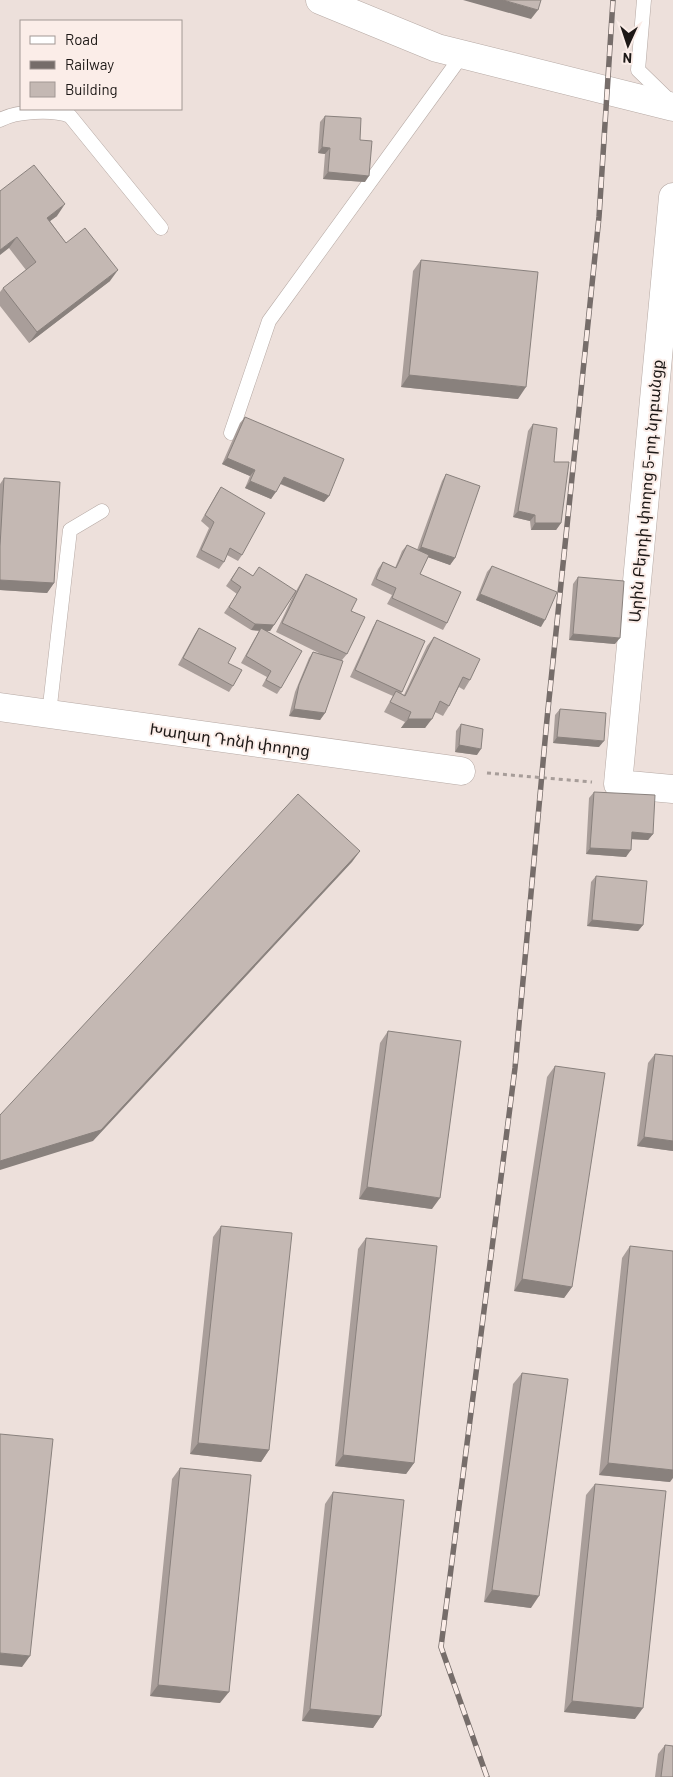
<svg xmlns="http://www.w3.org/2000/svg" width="673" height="1777" viewBox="0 0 673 1777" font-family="Barlow,'Noto Sans Armenian',sans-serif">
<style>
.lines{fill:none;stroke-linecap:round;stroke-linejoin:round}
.lane-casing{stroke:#b6a9a4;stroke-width:15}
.street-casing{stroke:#b6a9a4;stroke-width:29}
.path{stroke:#a79d99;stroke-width:3;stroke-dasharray:4 4;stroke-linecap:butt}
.lane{stroke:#fff;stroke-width:14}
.street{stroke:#fff;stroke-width:28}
.rail-casing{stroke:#766d6a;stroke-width:5.5}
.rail{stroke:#fbede8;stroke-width:4;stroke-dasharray:11;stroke-linecap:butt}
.wall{fill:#a99e9a}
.shaded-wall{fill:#89817d}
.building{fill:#c4b8b3;stroke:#89817d}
.labels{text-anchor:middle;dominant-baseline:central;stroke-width:4;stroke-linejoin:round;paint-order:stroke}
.street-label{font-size:16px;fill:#1d1816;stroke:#fbede8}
</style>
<rect width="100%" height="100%" fill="#ede0db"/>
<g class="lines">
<defs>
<path id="lane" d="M644,0L638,70L671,102
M0,120C16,111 53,109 70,116L161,228
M231,433L269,321L463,54
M49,714L70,530L102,511"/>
<path id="street" d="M320,0L437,48L673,107
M673,197L618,784L673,789
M0,707L461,771"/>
</defs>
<use href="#lane" class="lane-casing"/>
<use href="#street" class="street-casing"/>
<path class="path" d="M487,773L592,782"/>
<use href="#lane" class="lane"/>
<use href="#street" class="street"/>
<defs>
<path id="rail" d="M487,1777L441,1647L515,1068L547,719L599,217L613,0"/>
</defs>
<use href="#rail" class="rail-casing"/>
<use href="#rail" class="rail"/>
</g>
<path class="wall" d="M325,116L360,140L365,182L323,179L325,154L318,153L320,122Z
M0,191L57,216L50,221L66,243L110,281L29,343L0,306V292L3,288L26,270L9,248Z
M421,260L518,399L401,387L413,271Z
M245,417L329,496L324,502L280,484L271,499L245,488L250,476L222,464L240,423Z
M533,424L554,462L561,523L556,530H531L530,521L513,517L528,431Z
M446,474L455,558L450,565L428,557L420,574L447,623L443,630L387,604L392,595L371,585L378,569L383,562L395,568L402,551L407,545L417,550L442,481Z
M4,478L54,583L47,593L0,590V484Z
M221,487L242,555L238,561L227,555L224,562L219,569L196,557L209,528L201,521L217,493Z
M492,566L541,627L476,600L487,572Z
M239,567L253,576L296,591L300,584L306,574L351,611L347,654L342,660L325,713L320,720L289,716L295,692L309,658L313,652L321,654L276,632L294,594L270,631H265L281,688L277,694L262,686L267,677L241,663L259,631L251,630L224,613L237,594L226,586Z
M578,577L615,644L569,640L573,584Z
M377,620L402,692L401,693L404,695L427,646L434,637L470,680L464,690L459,687L449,706L443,716L435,712L425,728H401L405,722L384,712L393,696L350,677L373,627Z
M199,628L228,663L233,686L229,692L178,665L195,634Z
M560,709L599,747L553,743L555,715Z
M461,724L477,755L455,752L456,731Z
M594,792L653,834L648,840L632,839L626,857L586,854L589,798Z
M596,876L643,925L638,931L587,926L591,882Z
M388,1031L432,1209L359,1199L380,1043Z
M655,1054L673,1056V1151L637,1146L648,1063Z
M555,1066L572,1287L564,1298L514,1291L547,1077Z
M221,1226L269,1450L261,1462L190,1454L213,1237Z
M366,1238L414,1463L406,1474L335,1466L358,1249Z
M630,1246L670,1482L599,1475L622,1258Z
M522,1373L531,1608L484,1602L513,1384Z
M180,1468L220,1703L150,1696L172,1479Z
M595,1484L635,1719L564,1712L586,1495Z
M333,1492L381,1716L373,1728L302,1721L325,1504Z
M665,1745L673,1777H655L658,1754Z"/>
<path class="shaded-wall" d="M463,0H503L538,10L531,19Z
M322,147L330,148L325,154L318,153Z
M328,172L369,176L365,182L323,179Z
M65,204L57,216L39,229L47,218Z
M17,237L9,248L0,255V250Z
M118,270L110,281L29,343L37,332Z
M409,375L526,387L518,399L401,387Z
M227,458L255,470L250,476L222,464Z
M284,477L329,496L324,502L279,483Z
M250,481L276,492L271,499L245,488Z
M518,511L535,515L530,521L513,517Z
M535,523H561L556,530H531Z
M421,547L455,558L450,565L416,553Z
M0,580L54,583L47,593L0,590Z
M480,594L545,620L541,627L476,600Z
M255,624L274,625L270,631L251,630Z
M573,634L620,638L615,644L569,640Z
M294,709L325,713L320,720L289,716Z
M408,719H432L425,728H401Z
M557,737L604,741L599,747L553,743Z
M459,745L481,749L477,755L455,752Z
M632,832L653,834L648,840L628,839Z
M590,848L631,850L626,857L586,854Z
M360,851L352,862L93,1141L0,1170V1161Z
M592,920L643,925L638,931L587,926Z
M644,1137L673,1141V1151L637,1146Z
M367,1187L440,1198L432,1209L359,1199Z
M522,1279L572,1287L564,1298L514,1291Z
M198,1443L269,1450L261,1462L190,1454Z
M343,1455L414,1463L406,1474L335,1466Z
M608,1463L673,1470V1478L670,1482L599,1475Z
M492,1590L539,1596L531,1608L484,1602Z
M0,1653L30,1656L22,1667L0,1665Z
M158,1685L229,1692L220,1703L150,1696Z
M572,1701L643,1708L635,1719L564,1712Z
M310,1709L381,1716L373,1728L302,1721Z"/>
<path class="building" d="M503,0H541L538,10Z
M325,116L361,118L360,140L372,141L369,176L328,172L330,148L322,147Z
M34,165L65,204L47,218L66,243L85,228L118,270L37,332L3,288L36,262L17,237L0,250V191Z
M421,260L538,272L526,387L409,375Z
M245,417L344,459L329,496L284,477L276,492L250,481L255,470L227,458Z
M533,424L557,428L554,462H569L561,523H535V515L518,511Z
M446,474L480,486L455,558L421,547Z
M4,478L60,482L54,583L0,580V546Z
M221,487L265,513L242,555L230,548L224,562L201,550L214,522L205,515Z
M407,545L429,555L420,574L461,592L447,623L392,598L396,588L376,579L383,562L396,568Z
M492,566L557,592L545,620L480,594Z
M239,567L253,576L259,567L296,591L274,625L255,624L229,607L241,587L231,580Z
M306,574L357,599L351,611L365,617L347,654L282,623Z
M578,577L624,581L620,638L573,634Z
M377,620L425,641L402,692L355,670Z
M199,628L236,648L228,663L242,670L233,686L183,658Z
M261,628L302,651L281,688L266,680L271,671L246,656Z
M434,637L480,659L470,680L463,677L449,706L440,701L432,719H408L411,712L390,702L396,691L405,696Z
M313,652L343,661L325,713L294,709L299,685Z
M560,709L606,713L604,741L557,737Z
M461,724L483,729L481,749L459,745Z
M594,792L655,795L653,834L632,832L631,850L590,848Z
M298,794L360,851L101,1130L0,1161V1115Z
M596,876L647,881L643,925L592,920Z
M388,1031L461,1041L440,1198L367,1187Z
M655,1054L673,1056V1141L644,1137Z
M555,1066L605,1073L572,1287L522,1279Z
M221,1226L292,1233L269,1450L198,1443Z
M366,1238L437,1246L414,1463L343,1455Z
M630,1246L673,1251V1470L608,1463Z
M522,1373L568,1379L539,1596L492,1590Z
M0,1434L53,1439L30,1656L0,1653Z
M180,1468L251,1475L229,1692L158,1685Z
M595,1484L666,1491L643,1708L572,1701Z
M333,1492L404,1500L381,1716L310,1709Z
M665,1745L673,1746V1777H661Z"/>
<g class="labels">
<g class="street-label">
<text transform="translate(645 491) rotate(-85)">Արին Բերդի փողոց 5-րդ նրբանցք</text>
<text transform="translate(230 739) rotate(8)">Խաղաղ Դոնի փողոց</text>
</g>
</g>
<rect x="20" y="20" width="162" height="90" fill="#fbede8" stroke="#a29894"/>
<rect x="30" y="36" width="25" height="8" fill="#ffffff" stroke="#a29894"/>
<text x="65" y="45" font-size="15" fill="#1d1816">Road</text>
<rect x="30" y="61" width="25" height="8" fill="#766d6a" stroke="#a29894"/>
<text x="65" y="70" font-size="15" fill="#1d1816">Railway</text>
<rect x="30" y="82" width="25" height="15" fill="#c4b8b3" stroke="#a29894"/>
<text x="65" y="95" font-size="15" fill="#1d1816">Building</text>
<g transform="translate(628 45) rotate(183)" stroke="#fbede8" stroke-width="4" paint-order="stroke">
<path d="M0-4L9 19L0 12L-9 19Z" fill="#1d1816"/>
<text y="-8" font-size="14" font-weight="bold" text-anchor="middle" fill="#1d1816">N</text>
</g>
</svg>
